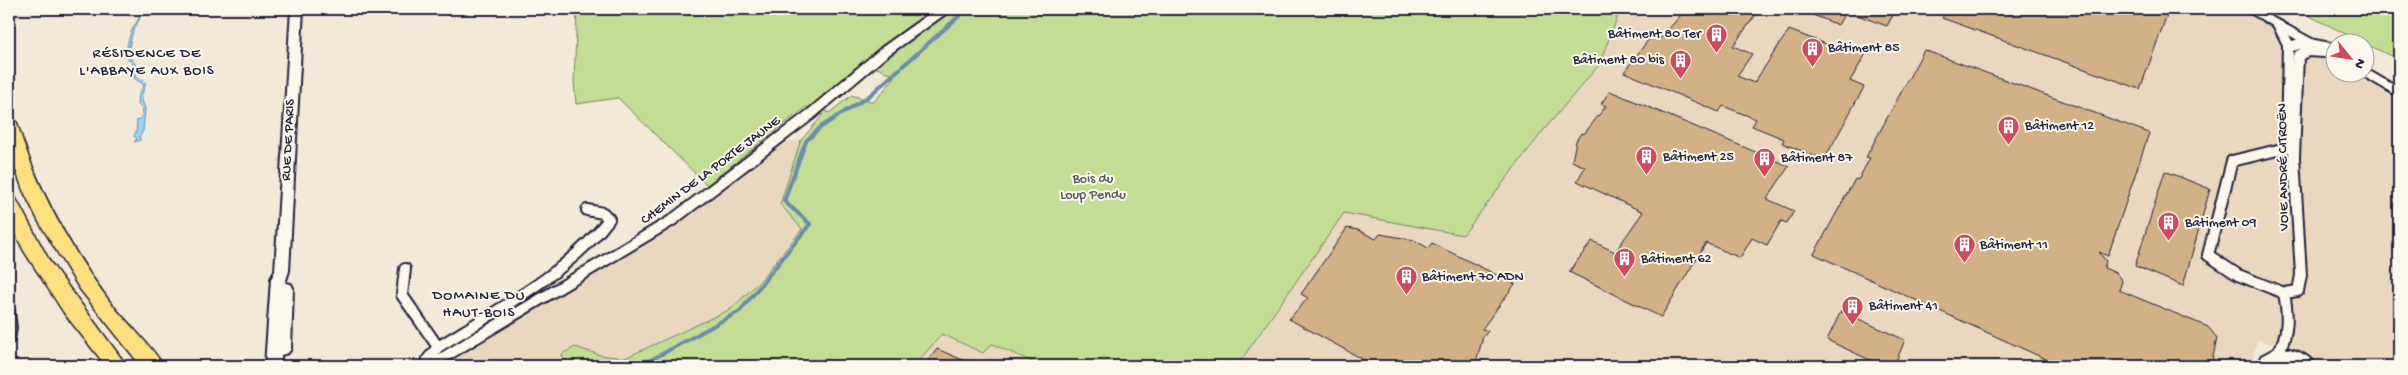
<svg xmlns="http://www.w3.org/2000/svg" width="2408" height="375" viewBox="0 0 2408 375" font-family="'Gochi Hand',sans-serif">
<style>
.built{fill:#e9d8bf}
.green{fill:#c4dd94;stroke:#738068;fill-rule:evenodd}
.water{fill:#98d5f9;stroke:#698dad}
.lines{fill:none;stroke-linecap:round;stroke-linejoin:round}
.stream{stroke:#698dad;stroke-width:4}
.building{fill:#d3b186;stroke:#22223b}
.street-casing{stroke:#22223b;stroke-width:14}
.secondary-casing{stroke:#22223b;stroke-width:4}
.highway-casing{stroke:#22223b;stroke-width:3}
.street{stroke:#fbf7ec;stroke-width:10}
.secondary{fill:#fbf7ec;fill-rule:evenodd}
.highway{fill:#fce080;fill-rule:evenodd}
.labels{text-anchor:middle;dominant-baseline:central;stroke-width:4;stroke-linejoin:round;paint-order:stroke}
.poi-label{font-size:14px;fill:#22223b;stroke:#fbf7ec;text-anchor:start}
.street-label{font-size:14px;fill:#22223b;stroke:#fbf7ec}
.park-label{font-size:14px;fill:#535a56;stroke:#fbf7ec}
.neighbourhood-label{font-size:15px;letter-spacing:1px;fill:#22223b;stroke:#fbf7ec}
</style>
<rect width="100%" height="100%" fill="#f3e9d8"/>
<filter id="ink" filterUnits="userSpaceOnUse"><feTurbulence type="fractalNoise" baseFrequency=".02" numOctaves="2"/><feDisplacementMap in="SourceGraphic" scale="10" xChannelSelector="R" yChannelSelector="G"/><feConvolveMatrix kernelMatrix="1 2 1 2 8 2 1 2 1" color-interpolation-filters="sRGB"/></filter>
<g filter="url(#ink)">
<path class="built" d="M1623,9H2238L2335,65L2336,72L2349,73L2399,100V366H2324L2305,352L2257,340L2252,364L2236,366H1237L1344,213L1463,235L1543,131L1599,65L1619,12Z
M801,140L780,204L802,228L760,281L731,310L625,358L600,355L575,347L562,354L566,366H443L669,227L782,142Z
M942,334L983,353L992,344L1042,366H914Z"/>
<path class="green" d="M577,9H1623L1619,13L1599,65L1543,131L1463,235L1344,213L1237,366H1042L992,344L983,353L942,334L914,366H842L827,359L817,366H566L562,354L575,347L600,355L625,358L731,309L760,281L802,229L780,204L801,140L823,115L806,107L707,185L618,98L576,104L574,83ZM872,66L891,74L894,78L874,102L852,95L829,113L820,108Z
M2295,9H2399V60Z"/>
<path class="water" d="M140,9H143C142,19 134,25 132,35C130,42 130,47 126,54C134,61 138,64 135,76L146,83L141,97L145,109L143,131L139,137L141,140L134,142L137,139L134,136L136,132L137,120L140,119L143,110L138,104L139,94L144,85L134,78L135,67L125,55C127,49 128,40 130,35C133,25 141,20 140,9Z"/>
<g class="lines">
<path class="stream" d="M640,366L740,311L810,224L784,201L806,141L821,127L869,96L967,9"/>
</g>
<path class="building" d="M1686,9H1760L1733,46L1752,54L1737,76L1754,83L1789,30L1834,47L1837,41L1867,52L1850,81L1864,87L1824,160L1782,143L1784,139L1752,126L1756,119L1723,106L1719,112L1624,72L1652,35L1661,38Z
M1798,9H1888L1895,11L1887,26L1846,11L1838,25Z
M1947,9H2169L2140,89L1942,18Z
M1924,50L2149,133L2108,256L2099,252L2106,261L2104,268L2116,273L2122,281L2119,290L2208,327L2217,338L2211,366H2061L1814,254L1855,179L1858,180L1870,158L1866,157Z
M1610,91L1789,166L1767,199L1794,211L1787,223L1781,221L1767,245L1752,238L1740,258L1706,243L1661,317L1569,272L1592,241L1615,252L1643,212L1577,181L1585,167L1572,161L1576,141L1581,133L1584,134L1606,106L1601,104Z
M2165,171L2210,189L2183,286L2135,266Z
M1347,228L1358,230L1376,239L1380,234L1414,240L1428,248L1432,243L1515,284L1482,329L1488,331L1483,337L1475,366H1375L1289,319L1308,298L1301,294Z
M1841,311L1905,340L1894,366H1883L1827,340Z
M937,349L977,366H924Z"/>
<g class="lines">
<defs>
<path id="street" d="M2289,47L2303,43L2330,48
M405,269L402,295L438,347L428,359L426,366
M2284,293L2298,291L2301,275L2294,157L2298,56L2307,51L2324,52
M9,312L11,328L9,339
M438,347C494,312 570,272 609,219L603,213L587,210
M2278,353C2289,334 2288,314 2284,293L2238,275L2208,255L2232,161L2286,148L2288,44L2279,26
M429,366L671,221L811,114L884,52L944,9"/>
<path id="secondary" d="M291,9H303L289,271L285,283L291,284L293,288L291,349L288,353L281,355V366H265L271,279L275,271Z
M2243,9H2257L2336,52V62Z
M2366,69L2399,88V97L2356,72H2366Z
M2276,348C2290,347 2309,353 2316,366H2297L2287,361H2276L2274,366H2258L2261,356Z"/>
<path id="highway" d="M9,117L15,119L17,123C37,189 68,246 110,302C123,319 155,349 163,366H141L79,288L39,222L23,190L9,151Z
M9,196L15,197L50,262L127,366H106L64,313L24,251L9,221Z"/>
</defs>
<use href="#street" class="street-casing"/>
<use href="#secondary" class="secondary-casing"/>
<use href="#highway" class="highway-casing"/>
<use href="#street" class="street"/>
<use href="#secondary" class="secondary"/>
<use href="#highway" class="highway"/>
</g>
</g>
<defs>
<symbol id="building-pin" viewBox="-11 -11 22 30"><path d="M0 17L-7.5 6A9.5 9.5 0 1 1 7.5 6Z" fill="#d1495b" stroke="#fbf7ec"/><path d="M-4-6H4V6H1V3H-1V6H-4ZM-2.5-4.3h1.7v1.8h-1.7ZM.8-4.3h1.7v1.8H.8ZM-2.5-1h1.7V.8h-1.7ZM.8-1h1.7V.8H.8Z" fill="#fff"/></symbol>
</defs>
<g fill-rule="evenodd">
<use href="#building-pin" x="1704" y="22" width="25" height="34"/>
<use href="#building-pin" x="1800" y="36" width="25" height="34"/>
<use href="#building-pin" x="1668" y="48" width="25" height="34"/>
<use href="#building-pin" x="1996" y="114" width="25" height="34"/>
<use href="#building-pin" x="1634" y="144" width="25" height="34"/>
<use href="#building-pin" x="1752" y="146" width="25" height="34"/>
<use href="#building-pin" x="2156" y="210" width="25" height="34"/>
<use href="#building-pin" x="1952" y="232" width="25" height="34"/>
<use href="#building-pin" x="1612" y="246" width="25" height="34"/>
<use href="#building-pin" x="1394" y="264" width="25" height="34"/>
<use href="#building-pin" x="1840" y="294" width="25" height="34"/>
</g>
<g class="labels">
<g class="poi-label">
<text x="1701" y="34" text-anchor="end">Bâtiment 80 Ter</text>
<text x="1828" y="48">Bâtiment 85</text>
<text x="1664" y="60" text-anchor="end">Bâtiment 80 bis</text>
<text x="2025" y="126">Bâtiment 12</text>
<text x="1663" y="157">Bâtiment 25</text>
<text x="1781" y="158">Bâtiment 87</text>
<text x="2185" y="223">Bâtiment 09</text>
<text x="1980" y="245">Bâtiment 11</text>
<text x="1641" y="259">Bâtiment 62</text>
<text x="1422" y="277">Bâtiment 70 ADN</text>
<text x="1869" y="306">Bâtiment 41</text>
</g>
<g class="street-label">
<text transform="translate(289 140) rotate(-87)">RUE DE PARIS</text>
<text transform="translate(2284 167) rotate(-91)">VOIE ANDRÉ CITROËN</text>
<text transform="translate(711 171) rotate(-37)">CHEMIN DE LA PORTE JAUNE</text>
</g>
<g class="park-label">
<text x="1093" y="179">Bois du<tspan x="1093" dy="16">Loup Pendu</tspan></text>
</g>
<g class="neighbourhood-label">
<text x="147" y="54">RÉSIDENCE DE<tspan x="147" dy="17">L'ABBAYE AUX BOIS</tspan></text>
<text x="479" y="296">DOMAINE DU<tspan x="479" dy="17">HAUT-BOIS</tspan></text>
</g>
</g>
<rect width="2408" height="375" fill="none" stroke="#fbf7ec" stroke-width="30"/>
<rect x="15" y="15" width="2378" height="345" fill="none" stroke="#22223b" stroke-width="2" filter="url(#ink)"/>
<g transform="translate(2350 58) rotate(120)"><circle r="24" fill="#fbf7ec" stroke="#a4a2a5"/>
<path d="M0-4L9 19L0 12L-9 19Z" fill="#d1495b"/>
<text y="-8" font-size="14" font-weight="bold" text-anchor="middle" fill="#22223b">N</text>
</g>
</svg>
